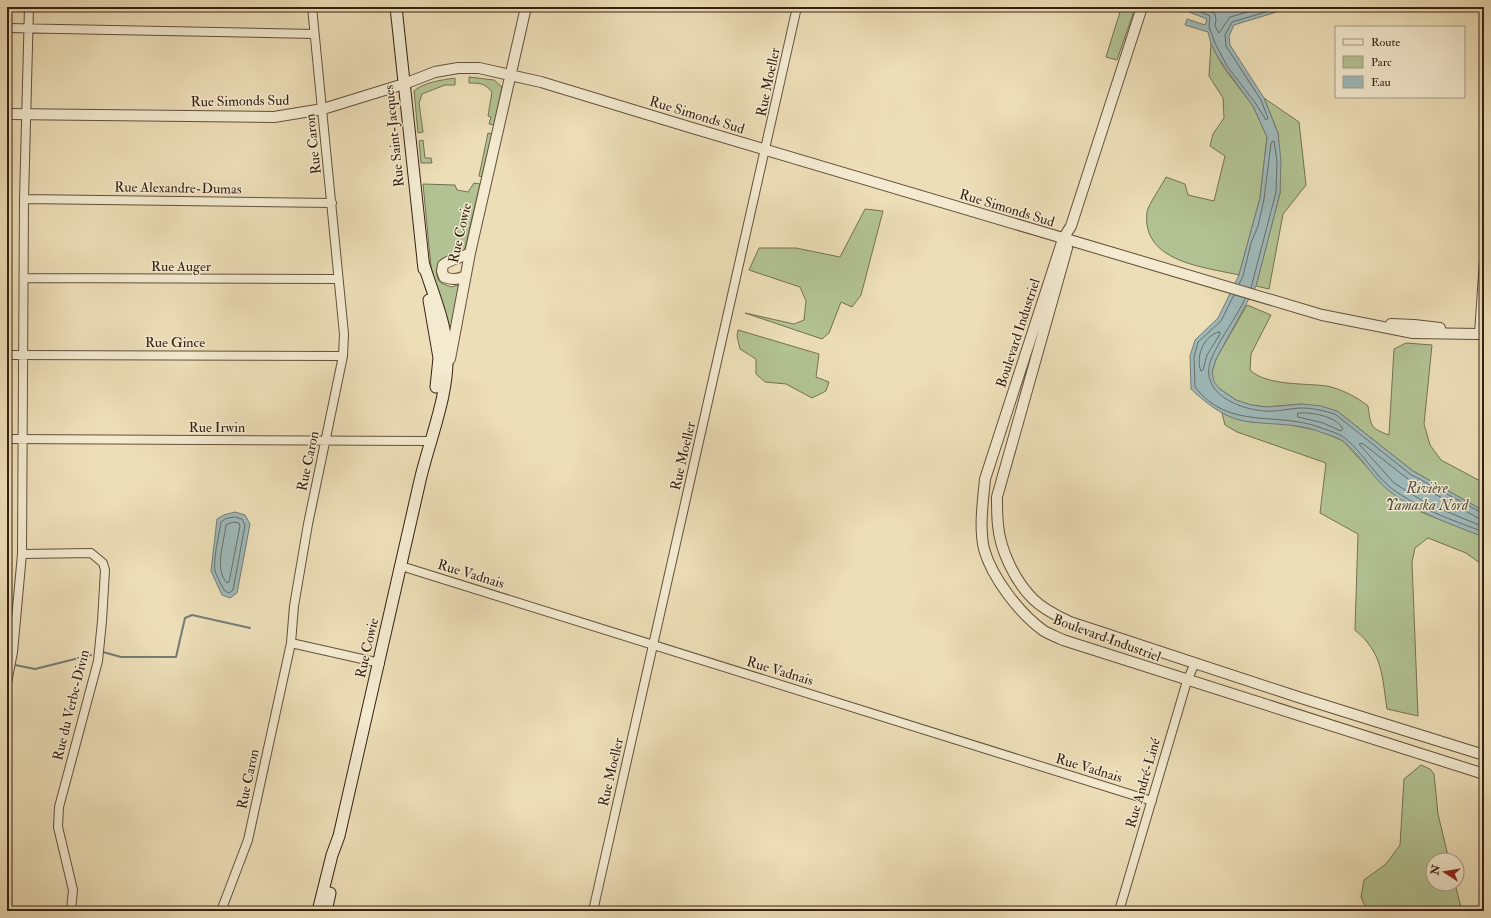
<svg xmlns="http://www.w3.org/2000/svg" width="1491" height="918" viewBox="0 0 1491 918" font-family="'IM FELL Double Pica',serif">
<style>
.green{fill:#b2c293;stroke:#747152}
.water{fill:#9eb9ba;stroke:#747c77}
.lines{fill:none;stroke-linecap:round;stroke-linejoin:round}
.shore{stroke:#6a6c66;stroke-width:1}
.stream{stroke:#747c77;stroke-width:2}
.minor-casing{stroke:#64503b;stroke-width:10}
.tertiary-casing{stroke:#64503b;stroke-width:12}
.secondary-casing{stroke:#362012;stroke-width:13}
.minor{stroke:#f3ead0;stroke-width:8}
.tertiary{stroke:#f3ead0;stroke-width:10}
.secondary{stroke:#f3ead0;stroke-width:11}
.labels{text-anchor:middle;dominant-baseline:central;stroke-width:3;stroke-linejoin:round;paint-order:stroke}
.street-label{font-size:14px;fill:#362012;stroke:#f3ead0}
.water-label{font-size:15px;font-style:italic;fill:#554e44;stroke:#f3ead0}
</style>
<rect width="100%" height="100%" fill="#ecdeb7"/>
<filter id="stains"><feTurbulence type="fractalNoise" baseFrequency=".005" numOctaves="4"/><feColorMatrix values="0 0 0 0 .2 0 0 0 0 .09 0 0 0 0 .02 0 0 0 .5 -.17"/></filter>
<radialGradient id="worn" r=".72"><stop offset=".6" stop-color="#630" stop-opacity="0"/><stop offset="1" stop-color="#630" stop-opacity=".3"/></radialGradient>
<path class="green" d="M1104,7H1133V14L1117,60L1106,57L1120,12Z
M1211,44L1224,68L1253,106L1267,137L1260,198L1239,275C1204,267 1141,262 1147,212C1148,205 1162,185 1166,177L1185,184L1188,195L1214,201L1225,156L1210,146L1213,134L1224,118L1223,98L1209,76Z
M469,77L494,80L502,87L494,125L489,124L491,117L488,116L492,92C485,83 479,83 469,83Z
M455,78V85H445L422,94L419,103L423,132L418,133L414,91C424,82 442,80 455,78Z
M1264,98L1299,122L1306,185L1283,214L1269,289L1256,286L1280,193L1278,133Z
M488,133L492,134L482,177L479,176Z
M423,140L425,158H431L432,163H421L419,141Z
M474,183L480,184L464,252L440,262C436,270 435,277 441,283L451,287L458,285L460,287L451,328L449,327L438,294L431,267L423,184L455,185L457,190L468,192Z
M865,209L883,211L861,295L852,307L841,302L829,333L822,339L745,313L794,324L804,320L806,301L800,287L749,270L759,248H796L840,257Z
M1247,305L1271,315L1251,354L1250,370C1267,386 1304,383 1327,386C1341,389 1357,397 1368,406C1371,425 1369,428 1389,435L1394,349L1406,343L1432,345L1424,424L1430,445L1441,460L1484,483V511L1413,471L1337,411L1302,404L1267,407L1251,405L1236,400L1220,389L1213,382L1212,372L1216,359Z
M738,330L819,354L816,377L829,382L826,391L812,398L786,384L765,382L756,374V359L740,349L737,336Z
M1222,413L1251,422L1286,424L1320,431L1343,441L1388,490L1421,512L1484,537V566L1466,553L1428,538L1415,548L1412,562L1418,716L1387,709C1382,676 1383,653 1355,630L1358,534L1320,513L1326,463L1237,432L1225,425Z
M1421,765L1430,769L1434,774L1438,814L1449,860H1433V884H1455L1462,911H1367L1361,897L1364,880L1386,864L1400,845L1404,779Z"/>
<path class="water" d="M1191,7H1293L1234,25L1229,36L1230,45L1264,98L1278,133L1281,161L1280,193L1256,286L1216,359L1212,372L1214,382L1220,389L1236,400L1251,405L1267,407L1302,404L1321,406L1337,411L1413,471L1484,511V537C1451,524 1416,513 1388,490C1372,477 1360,454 1343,441C1337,437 1329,435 1323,433C1300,423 1275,425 1251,422C1227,420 1208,405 1191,389L1190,356L1195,340L1218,318L1239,275L1260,198L1267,137L1253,106L1219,59L1211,44L1208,32L1185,25L1187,19L1205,25L1207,19L1189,12Z
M235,512L245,515L250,524L237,593L230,598L222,595L211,571L217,519L224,515Z"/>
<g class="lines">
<path class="shore" d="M1194,7L1196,10L1210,16L1209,27L1215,43L1227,66L1256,104L1266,120L1268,118L1261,100L1226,46L1225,35L1232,22L1282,7
M1202,7L1215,14L1216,19L1215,26L1219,33L1230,17L1265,7
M1239,284L1243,276L1251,243L1258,226L1264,199L1271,143L1274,141L1277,161L1276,192L1251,288
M1234,295L1221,321L1198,342L1194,357L1195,387C1229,432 1280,410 1324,429C1331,431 1340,434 1346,439C1363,453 1374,474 1391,488C1419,509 1452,520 1484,532
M1245,299C1236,318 1221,337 1212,357C1197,392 1237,409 1265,411C1278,412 1290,408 1302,408C1313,408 1324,411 1335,414L1410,474L1484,514
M1219,332L1220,334L1207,355L1203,370L1201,371C1195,357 1204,335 1219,332Z
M1298,413C1312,412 1336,416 1343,429L1341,431L1323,423L1298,417Z
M235,517L242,519L245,525L233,590L229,593L225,591C221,585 217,577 215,571C213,559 219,535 221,522L225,519Z
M1484,519L1478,518L1408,479L1362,443L1359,444L1394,483L1426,503L1484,527
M234,522L239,523L240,526L229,582L227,583C214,569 224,543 226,525Z"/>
<path class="stream" d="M103,652L121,657H176L185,618L192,615L250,628
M15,665L35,669L91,655"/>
<defs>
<path id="minor" d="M7,28L314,34
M24,199L332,203
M24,278L338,279
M1479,334L1484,259
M7,355L343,356
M7,439L427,441
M22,554L91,553L103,563L105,570L102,621L98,661L59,807L58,827L73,890L71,911
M401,566L1152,801
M291,643L380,663
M7,683L13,652L22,554L24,199L29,7
M221,911L248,840L291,643L294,606L308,524L343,356L344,334L312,7
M593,911L797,7
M1119,911L1187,681L1195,663"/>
<path id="tertiary" d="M1142,7L1071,226L1063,239L985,479C983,501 979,527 984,549C992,578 1020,614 1044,631C1049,634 1057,637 1063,640L1484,774
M7,114L274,117L323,109L404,84L435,72L458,68H479L541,82L689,127L1322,315L1413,333L1479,334
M1067,248L997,497C997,506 997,516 998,525C1000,550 1015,581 1033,599C1043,609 1057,616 1070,622L1298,697L1484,755
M465,276C458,280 452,280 444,277L442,271L443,265C450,259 461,258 470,253
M1391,324L1414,325L1440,328
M450,359L470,253L526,7"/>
<path id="secondary" d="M396,7L424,269
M429,300L439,358L436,387
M318,911L332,855L339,836C366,719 393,602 419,485C428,443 449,396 447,353C446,322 432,292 423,262
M326,911L330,893"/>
</defs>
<use href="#minor" class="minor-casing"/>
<use href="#tertiary" class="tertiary-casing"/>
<use href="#secondary" class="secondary-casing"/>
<use href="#minor" class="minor"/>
<use href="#tertiary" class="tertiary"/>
<use href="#secondary" class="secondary"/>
</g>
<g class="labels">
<g class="street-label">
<text transform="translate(768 82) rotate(-78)">Rue Moeller</text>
<text transform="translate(240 101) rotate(-1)">Rue Simonds Sud</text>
<text transform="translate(697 115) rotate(17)">Rue Simonds Sud</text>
<text transform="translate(394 136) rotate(-96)">Rue Saint-Jacques</text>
<text transform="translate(313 144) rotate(-96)">Rue Caron</text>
<text transform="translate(178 188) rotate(1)">Rue Alexandre-Dumas</text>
<text transform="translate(1007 208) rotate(17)">Rue Simonds Sud</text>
<text transform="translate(460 233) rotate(-77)">Rue Cowie</text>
<text x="181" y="266">Rue Auger</text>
<text transform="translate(1018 333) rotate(-72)">Boulevard Industriel</text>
<text x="175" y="342">Rue Gince</text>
<text x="217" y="427">Rue Irwin</text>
<text transform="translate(683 456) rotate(-77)">Rue Moeller</text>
<text transform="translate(308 461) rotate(-78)">Rue Caron</text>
<text transform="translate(471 574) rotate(17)">Rue Vadnais</text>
<text transform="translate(1107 638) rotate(20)">Boulevard Industriel</text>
<text transform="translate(367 648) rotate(-77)">Rue Cowie</text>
<text transform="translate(780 671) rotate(17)">Rue Vadnais</text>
<text transform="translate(71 705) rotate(-76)">Rue du Verbe-Divin</text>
<text transform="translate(1089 768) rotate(17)">Rue Vadnais</text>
<text transform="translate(611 772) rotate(-77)">Rue Moeller</text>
<text transform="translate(248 779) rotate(-78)">Rue Caron</text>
<text transform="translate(1143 783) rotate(-74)">Rue André-Liné</text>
</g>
<g class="water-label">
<text x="1427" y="488">Rivière<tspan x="1427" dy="17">Yamaska Nord</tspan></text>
</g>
</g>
<rect width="1491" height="918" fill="none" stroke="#ecdeb7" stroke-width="24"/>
<rect x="8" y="8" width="1475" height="902" fill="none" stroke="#362012" stroke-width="2"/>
<rect x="12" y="12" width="1467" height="894" fill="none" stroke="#362012"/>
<rect x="1335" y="26" width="130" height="72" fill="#f3ead0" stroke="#a79984"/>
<rect x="1343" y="39" width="20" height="6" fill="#f3ead0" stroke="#a79984"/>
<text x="1371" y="46" font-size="12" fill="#362012">Route</text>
<rect x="1343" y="56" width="20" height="12" fill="#b2c293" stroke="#a79984"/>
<text x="1371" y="66" font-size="12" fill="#362012">Parc</text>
<rect x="1343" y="76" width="20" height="12" fill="#9eb9ba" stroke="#a79984"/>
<text x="1371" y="86" font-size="12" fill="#362012">Eau</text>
<g transform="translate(1445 872) rotate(282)"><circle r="19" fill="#f3ead0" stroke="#a79984"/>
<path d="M0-3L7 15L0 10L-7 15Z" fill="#8f2418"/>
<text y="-6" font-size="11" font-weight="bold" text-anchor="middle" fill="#362012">N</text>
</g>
<rect width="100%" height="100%" filter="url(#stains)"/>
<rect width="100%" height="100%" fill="url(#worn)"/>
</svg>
